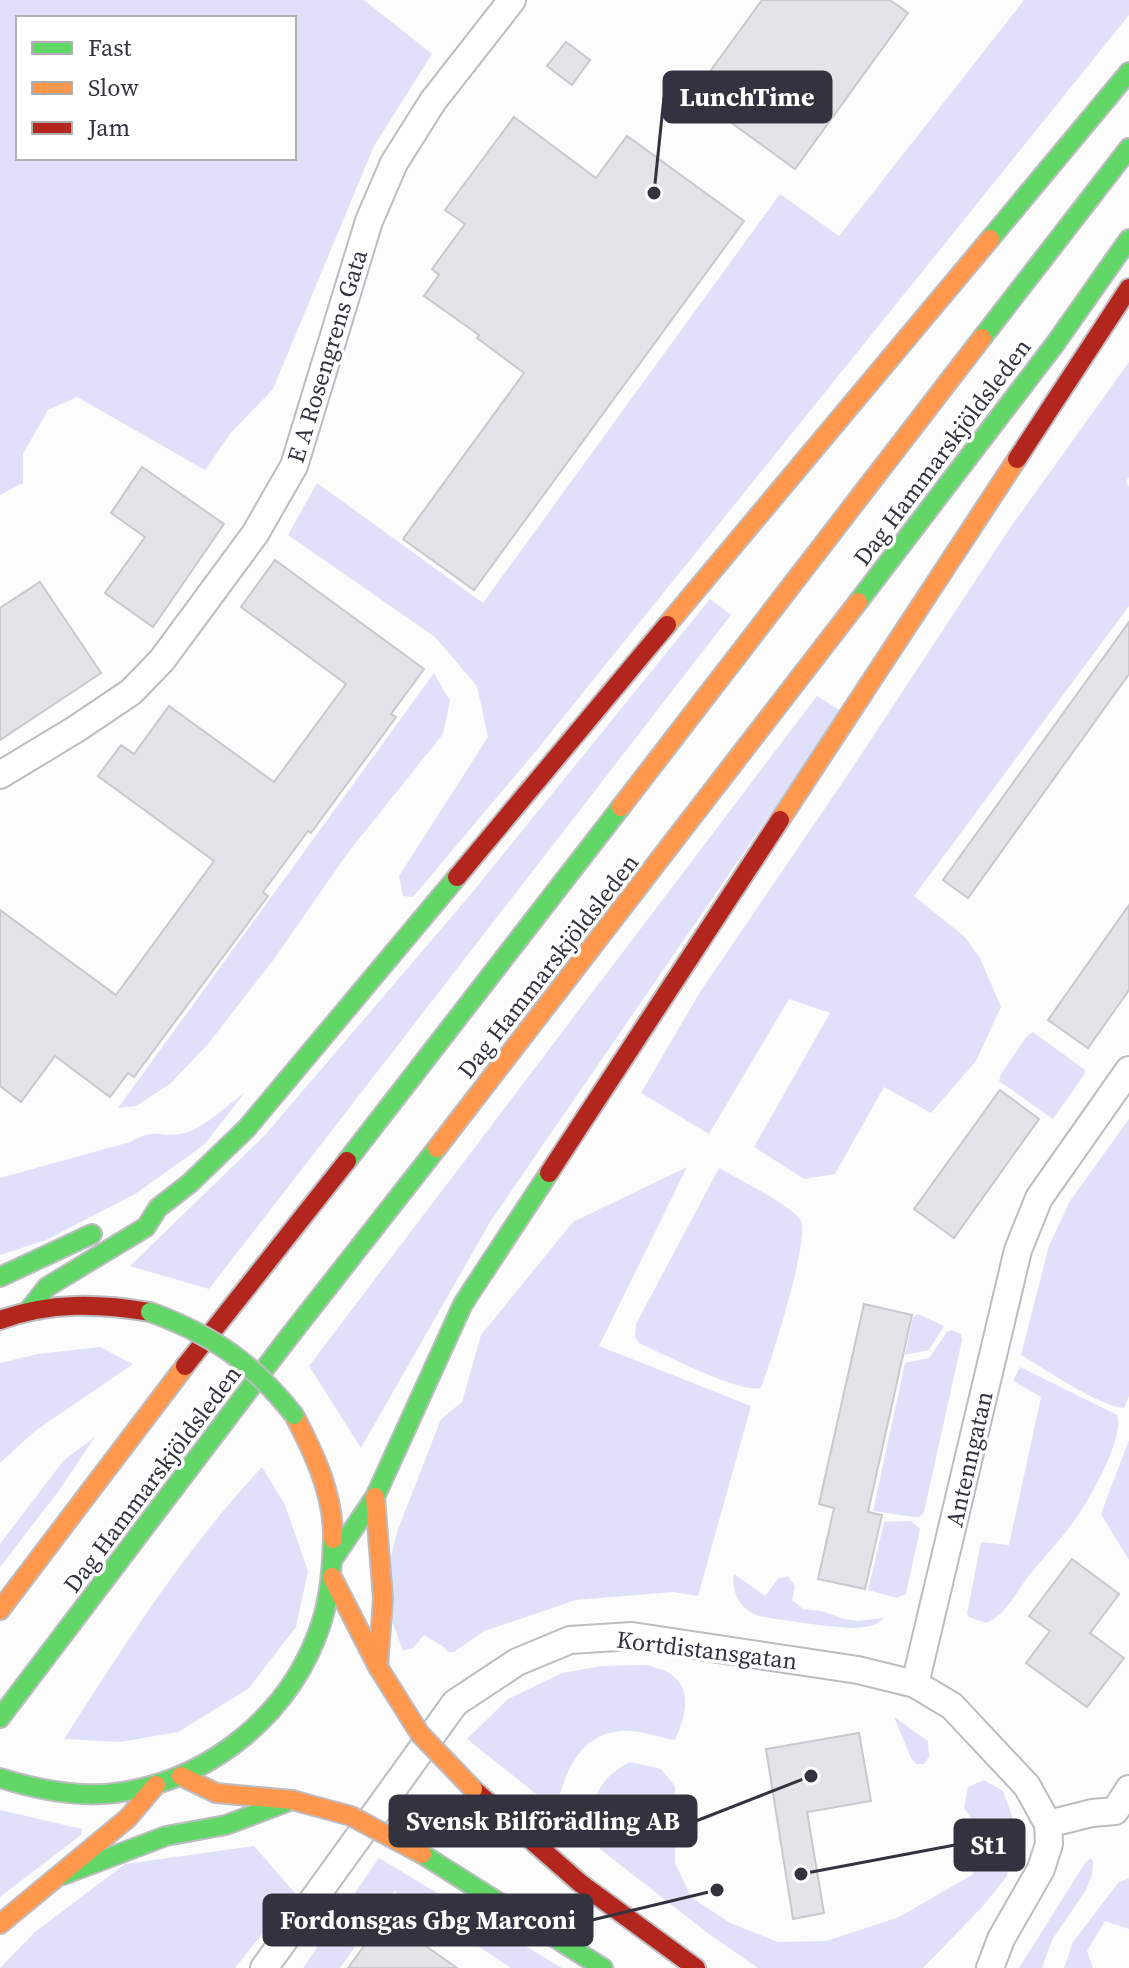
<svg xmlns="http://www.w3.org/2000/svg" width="1129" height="1968" viewBox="0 0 1129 1968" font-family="'Source Serif 4',serif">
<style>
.green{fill:#e0e0fa;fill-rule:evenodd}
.building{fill:#e3e3e9;stroke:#c8c8cd;stroke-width:2}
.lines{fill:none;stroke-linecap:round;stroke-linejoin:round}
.street-casing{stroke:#bcbcc1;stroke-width:30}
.fast-casing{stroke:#bcbcc1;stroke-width:22}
.slow-casing{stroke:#bcbcc1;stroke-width:22}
.jam-casing{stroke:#bcbcc1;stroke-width:22}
.street{stroke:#fff;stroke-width:26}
.fast{stroke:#63d668;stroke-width:18}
.slow{stroke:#ff974d;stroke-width:18}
.jam{stroke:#b3261e;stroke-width:18}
.fast-bridge-casing{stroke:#bcbcc1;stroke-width:22;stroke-linecap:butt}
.slow-bridge-casing{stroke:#bcbcc1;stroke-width:22;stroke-linecap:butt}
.fast-bridge{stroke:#63d668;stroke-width:18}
.slow-bridge{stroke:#ff974d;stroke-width:18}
.labels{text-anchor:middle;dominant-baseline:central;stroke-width:7;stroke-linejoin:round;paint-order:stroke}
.street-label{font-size:24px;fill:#33333f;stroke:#fff}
.leader{fill:none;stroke:#33333f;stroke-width:3}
.callout-dot{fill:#33333f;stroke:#fff;stroke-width:3}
.callout{fill:#33333f;stroke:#33333f;stroke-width:3}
.callout-label{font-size:26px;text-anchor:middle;font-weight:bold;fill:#fff}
</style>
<rect width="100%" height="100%" fill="#fcfcfc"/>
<path class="green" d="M0,0H364L432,54L374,146L273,389L230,434L205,470L77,397L48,410L23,454V483L0,495ZM18,18H294V158H18Z
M1024,0H1129V15L536,751L413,897L403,896L399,876L488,737L477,686L435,637L288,535L317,483L483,603L780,194L839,236Z
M1129,362V477L1126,481L1129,487V606L914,896L965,937L980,958L1001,1007L976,1061L931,1113L884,1087L835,1174L804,1179L754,1147L830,1013L789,999L709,1134L641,1093L700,992L851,770L1010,528Z
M710,599L731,615L209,1289L130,1266L265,1135L471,894Z
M434,673L450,701L443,734L347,854L274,959L208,1044L170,1084L136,1106L118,1108Z
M817,696L841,711L490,1222L361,1448L309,1366Z
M1033,1032L1085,1070L1084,1075L1053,1119L999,1081L1001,1074L1027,1036Z
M245,1092L204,1145L135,1194L46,1240L0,1255V1178L130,1142C157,1128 155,1137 180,1134C200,1132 229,1104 245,1092Z
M1129,1119V1396L1124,1408C1096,1405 1047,1370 1021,1355L1049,1246L1070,1201Z
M687,1167L599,1346L751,1406L698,1596L673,1592L576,1600L484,1631L454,1652H448L444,1647L424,1635L413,1648L403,1651L392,1621L384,1585L397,1532L441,1419L462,1402L481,1335L573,1222Z
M719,1168C735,1177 794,1207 801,1221C810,1239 770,1365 761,1388C738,1393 664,1354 639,1343L635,1337L636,1324Z
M918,1314L944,1326L929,1350L905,1355L913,1318Z
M951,1330L961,1334L962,1340L924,1512L919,1517H914L873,1511L905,1363L929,1358L947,1332Z
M100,1347L133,1364L35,1431L0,1463V1363L38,1354Z
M1020,1367L1117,1415C1125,1438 1089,1501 1074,1521C1060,1541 1042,1559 1027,1578C1014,1595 1006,1615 986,1623L969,1617L967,1614L981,1542L1009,1545L1041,1397L1013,1381Z
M95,1437L58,1492L0,1567V1544L64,1460Z
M1129,1440V1560L1101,1514Z
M262,1467L285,1505L308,1571L296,1627L248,1689L178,1732L120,1742L64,1739C125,1644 185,1549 262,1467Z
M911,1521L920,1529L906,1594L897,1598L868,1590L884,1522Z
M734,1574L765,1596L778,1579L788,1576L795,1586L792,1600L803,1609L822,1611L844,1619L857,1621L884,1618C877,1626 866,1627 856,1628C845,1629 766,1619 756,1615C739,1608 731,1590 734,1574Z
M648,1665C655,1668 666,1670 672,1675C694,1691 684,1720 675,1740C658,1737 636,1729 619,1731C577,1736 566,1774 555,1809L467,1739L508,1699L562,1673L601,1666Z
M894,1717L928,1741L929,1757L924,1764H916L911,1758Z
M630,1762L661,1769L675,1786V1863L691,1897L730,1923L778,1942L826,1941L899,1917L972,1875L990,1845L964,1808L968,1787L984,1780L1003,1791L1013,1819L1007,1876L983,1906L923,1968H758L709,1934L600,1849L587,1826C595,1793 600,1778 630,1762Z
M0,1810L82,1829L81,1835L0,1897Z
M254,1846L295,1893L235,1968H0L35,1932L125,1864Z
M379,1858L562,1968H511L394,1891L340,1968H303Z
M1091,1858L1093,1862L1092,1875L1086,1890L1052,1940L1042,1968H1019L1085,1863Z
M1129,1878V1929L1105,1921L1087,1951L1093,1968H1064L1073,1942L1118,1883Z"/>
<path class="building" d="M762,0H890L908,13L795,169L693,95Z
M566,42L590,60L572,85L547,66Z
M514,117L596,178L627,136L744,221L474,590L403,539L524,373L477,338L479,335L424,296L439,275L432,269L465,224L445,210Z
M142,467L224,524L153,627L105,593L145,537L111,513Z
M275,560L424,669L391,714L396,717L311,833L308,831L263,892L268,896L134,1077L128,1073L110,1097L55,1056L21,1102L0,1086V910L116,995L214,861L98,776L121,745L134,754L169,706L274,782L346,684L241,607Z
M40,582L101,673L0,740V608Z
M1129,622V674L968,898L943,880Z
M1129,905V990L1088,1048L1048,1020Z
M1000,1090L1039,1119L954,1238L914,1209Z
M864,1304L912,1315L868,1512L882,1515L865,1589L818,1579L834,1508L819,1504Z
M1072,1559L1119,1594L1090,1633L1124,1658L1087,1707L1026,1663L1050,1631L1029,1616Z
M859,1733L871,1801L807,1812L824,1913L793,1919L766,1749Z
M385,1917L457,1968H348Z"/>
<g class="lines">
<defs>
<path id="street" d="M0,775L76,729L131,692L162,660L255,534L294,466L369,221L394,163L433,101L512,0
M915,1684L1018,1250L1039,1198L1129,1070
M1048,1824L1092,1813L1115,1811L1129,1789
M264,1968L455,1703L517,1662L570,1640L632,1636L858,1670L915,1684L952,1706L1027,1786L1048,1824L1049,1844L1041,1869L1001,1939L990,1968"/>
<path id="fast" d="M990,239L1129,72
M982,338L1129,148
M858,602L1055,344L1129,239
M347,1161L621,807
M0,1277L92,1234
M28,1311L47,1287L146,1227L158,1208L190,1183L247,1128L457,877
M333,1559L375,1497L463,1304L549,1173
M0,1718L285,1342L437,1148
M0,1778C36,1789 76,1798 115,1793C209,1781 291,1715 321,1624C330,1596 332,1568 333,1539
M422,1854L603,1968
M63,1875L166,1836L226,1825L292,1800"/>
<path id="slow" d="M667,625L990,239
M621,807L982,338
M780,820L1017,459
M437,1148L858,602
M294,1415C314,1453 334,1495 333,1539
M375,1497L383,1599L378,1667
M332,1577L378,1667
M0,1610L185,1366
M181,1776L216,1793L292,1800
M0,1924L128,1818L156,1785"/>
<path id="jam" d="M1017,459L1129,288
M457,877L667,625
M549,1173L780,820
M0,1320C50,1302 98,1303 150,1312
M185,1366L347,1161
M473,1789L580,1883L696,1968"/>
</defs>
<use href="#street" class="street-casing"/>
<use href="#fast" class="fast-casing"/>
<use href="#slow" class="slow-casing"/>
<use href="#jam" class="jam-casing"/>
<use href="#street" class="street"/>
<use href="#fast" class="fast"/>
<use href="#slow" class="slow"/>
<use href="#jam" class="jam"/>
<defs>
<path id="fast-bridge" d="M150,1312C213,1335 253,1363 294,1415"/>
<path id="slow-bridge" d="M378,1667L420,1734L473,1789
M292,1800L351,1816L422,1854"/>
</defs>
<use href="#fast-bridge" class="fast-bridge-casing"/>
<use href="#slow-bridge" class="slow-bridge-casing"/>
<use href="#fast-bridge" class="fast-bridge"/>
<use href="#slow-bridge" class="slow-bridge"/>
</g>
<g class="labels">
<g class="street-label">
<text transform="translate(327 356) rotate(-73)">E A Rosengrens Gata</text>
<text transform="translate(942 452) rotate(-53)">Dag Hammarskjöldsleden</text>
<text transform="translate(548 966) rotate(-52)">Dag Hammarskjöldsleden</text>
<text transform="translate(969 1459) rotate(-77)">Antenngatan</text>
<text transform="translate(152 1479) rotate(-53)">Dag Hammarskjöldsleden</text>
<text transform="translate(707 1650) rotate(7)">Kortdistansgatan</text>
</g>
</g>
<path class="leader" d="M654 193L664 97M811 1776L696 1821M801 1874L955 1845M717 1890L592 1920"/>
<g class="callout-dot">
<circle cx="654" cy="193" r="8"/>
<circle cx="811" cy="1776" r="8"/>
<circle cx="801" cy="1874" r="8"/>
<circle cx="717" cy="1890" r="8"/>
</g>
<g class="callout">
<rect x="664" y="72" width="167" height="50" rx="8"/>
<rect x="390" y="1796" width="306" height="50" rx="8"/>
<rect x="955" y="1820" width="69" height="50" rx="8"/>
<rect x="264" y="1895" width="328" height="50" rx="8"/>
</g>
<g class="callout-label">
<text x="747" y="106">LunchTime</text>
<text x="543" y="1830">Svensk Bilförädling AB</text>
<text x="989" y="1854">St1</text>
<text x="428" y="1929">Fordonsgas Gbg Marconi</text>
</g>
<rect x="16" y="16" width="280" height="144" fill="#ffffff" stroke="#adadb2" stroke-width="2"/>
<rect x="32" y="42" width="40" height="12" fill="#63d668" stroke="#adadb2" stroke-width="2"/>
<text x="88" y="56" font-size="24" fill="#33333f">Fast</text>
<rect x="32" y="82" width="40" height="12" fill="#ff974d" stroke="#adadb2" stroke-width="2"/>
<text x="88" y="96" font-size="24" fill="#33333f">Slow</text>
<rect x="32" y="122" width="40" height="12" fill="#b3261e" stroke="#adadb2" stroke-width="2"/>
<text x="88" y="136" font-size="24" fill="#33333f">Jam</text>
</svg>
